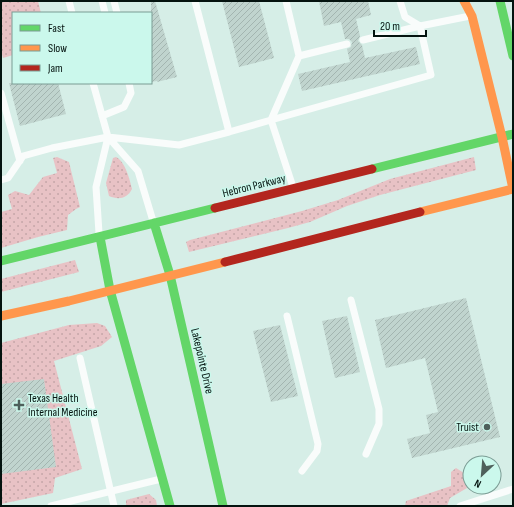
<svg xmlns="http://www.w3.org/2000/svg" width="514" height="507" viewBox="0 0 514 507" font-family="'Sofia Sans Condensed',sans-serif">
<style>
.grass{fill:url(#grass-dots)}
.building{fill:url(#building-hatch)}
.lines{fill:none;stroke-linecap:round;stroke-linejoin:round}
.lane{stroke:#f9fcfb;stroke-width:7}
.fast{stroke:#63d668;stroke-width:9}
.slow{stroke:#ff974d;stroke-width:9}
.jam{stroke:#b3261e;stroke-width:9}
.poi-dot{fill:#4e605b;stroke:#cbf8ec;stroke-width:1.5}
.labels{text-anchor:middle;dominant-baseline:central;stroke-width:3;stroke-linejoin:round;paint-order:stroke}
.street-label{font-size:12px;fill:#04130f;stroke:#cbf8ec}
.poi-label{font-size:12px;fill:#04130f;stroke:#cbf8ec;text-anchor:start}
</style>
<defs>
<pattern id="grass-dots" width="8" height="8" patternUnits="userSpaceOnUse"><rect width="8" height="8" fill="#e8c2c5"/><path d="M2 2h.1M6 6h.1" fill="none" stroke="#c5a6a8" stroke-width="1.8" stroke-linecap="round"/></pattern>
<pattern id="building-hatch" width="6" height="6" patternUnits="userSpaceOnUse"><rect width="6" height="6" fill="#c0d4ce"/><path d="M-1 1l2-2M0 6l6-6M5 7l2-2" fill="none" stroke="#a3b5b0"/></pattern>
</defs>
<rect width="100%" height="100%" fill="#d6eee7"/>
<path class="grass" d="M1,1H38L41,13H13V55L3,58L1,51Z
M57,157L69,162L80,207L76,209L68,215L67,230L38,237L1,248V212L12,209L8,195L15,191L29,195L43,177L57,173L53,158Z
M116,157C125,161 130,180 132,189C127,199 118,200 109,196L106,183L113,158Z
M474,157L476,170L380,195L347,206L310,222L288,228L189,252L186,242L190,240L302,211L338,200L390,179Z
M75,260L79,272L1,292V279Z
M97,323L105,326L112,337L101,346L54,361L82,469L55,478L53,493L1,504V343L69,325Z
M456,468L464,473L467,488L450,498L447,506H405L406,501L451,486V472Z
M149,494L156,500L157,506H129L126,505V500Z"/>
<path class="building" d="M155,1L177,77L157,82V81L151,82V2Z
M222,1H259L274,58L239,67Z
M319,1H368L371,15L356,19L360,36L358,41L362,45L365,58L416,47L420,64L302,91L298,74L350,62L347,49L351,47L352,42L349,39H345L341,22L324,26Z
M9,83H58L66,114L20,126Z
M466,298L500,437L412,458L407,439L430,433L426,415L438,412L425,358L386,368L375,320Z
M347,316L360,372L335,378L322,321Z
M280,325L298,396L271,402L253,331Z
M44,379L56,467L1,474V384Z"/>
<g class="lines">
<path class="lane" d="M69,1L72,13
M102,1L105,13
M114,1L117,13
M286,1L299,56L271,120L431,75L420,26L363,40
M400,1L405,17L420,26L470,16
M299,56L347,44
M93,83L108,137
M1,93L20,161
M102,116L124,107L131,93L129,83
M229,132L271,120L293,187
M1,180L8,178L23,156L52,148L108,137L179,145L229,132L195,1
M99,233L96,187L108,137L138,171L153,221
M351,300L379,409V424L366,454
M287,316L318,444L317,451L302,471
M80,358L114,506
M51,506L161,479
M460,506L513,489"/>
<path class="fast" d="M500,1L513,56
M372,169L513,134
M154,223L170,275L223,506
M100,237L110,290L170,506
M1,261L215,208"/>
<path class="slow" d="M464,1L472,16L502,137L513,189
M420,212L513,189
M1,316L69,301L225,262"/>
<path class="jam" d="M215,208L372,169
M225,262L420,212"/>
</g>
<g class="poi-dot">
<path d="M17 399h4v4h4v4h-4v4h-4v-4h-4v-4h4z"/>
<circle cx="487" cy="427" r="4"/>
</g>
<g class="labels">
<g class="street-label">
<text transform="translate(254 186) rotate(-14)">Hebron Parkway</text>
<text transform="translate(202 361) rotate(77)">Lakepointe Drive</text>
</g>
<g class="poi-label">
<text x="28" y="398">Texas Health<tspan x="28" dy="14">Internal Medicine</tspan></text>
<text x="479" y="427" text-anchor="end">Truist</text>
</g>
</g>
<rect width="514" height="507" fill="none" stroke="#04130f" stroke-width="4"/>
<rect x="12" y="12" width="140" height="72" fill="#cbf8ec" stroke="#7b9c94"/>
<rect x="20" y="25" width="20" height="6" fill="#63d668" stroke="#7b9c94"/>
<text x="48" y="32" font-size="12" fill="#04130f">Fast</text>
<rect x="20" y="45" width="20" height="6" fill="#ff974d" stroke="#7b9c94"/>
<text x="48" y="52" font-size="12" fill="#04130f">Slow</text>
<rect x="20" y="65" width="20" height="6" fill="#b3261e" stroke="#7b9c94"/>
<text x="48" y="72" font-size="12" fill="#04130f">Jam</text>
<g transform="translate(482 475) rotate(206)"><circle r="19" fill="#cbf8ec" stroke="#7b9c94"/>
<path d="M0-3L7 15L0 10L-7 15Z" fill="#4e605b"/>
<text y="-6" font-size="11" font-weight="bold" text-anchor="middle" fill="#04130f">N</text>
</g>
<path d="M374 30v6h52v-6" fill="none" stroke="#04130f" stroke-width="2"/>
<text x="380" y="30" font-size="12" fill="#04130f" stroke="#cbf8ec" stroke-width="3" paint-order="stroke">20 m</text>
</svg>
